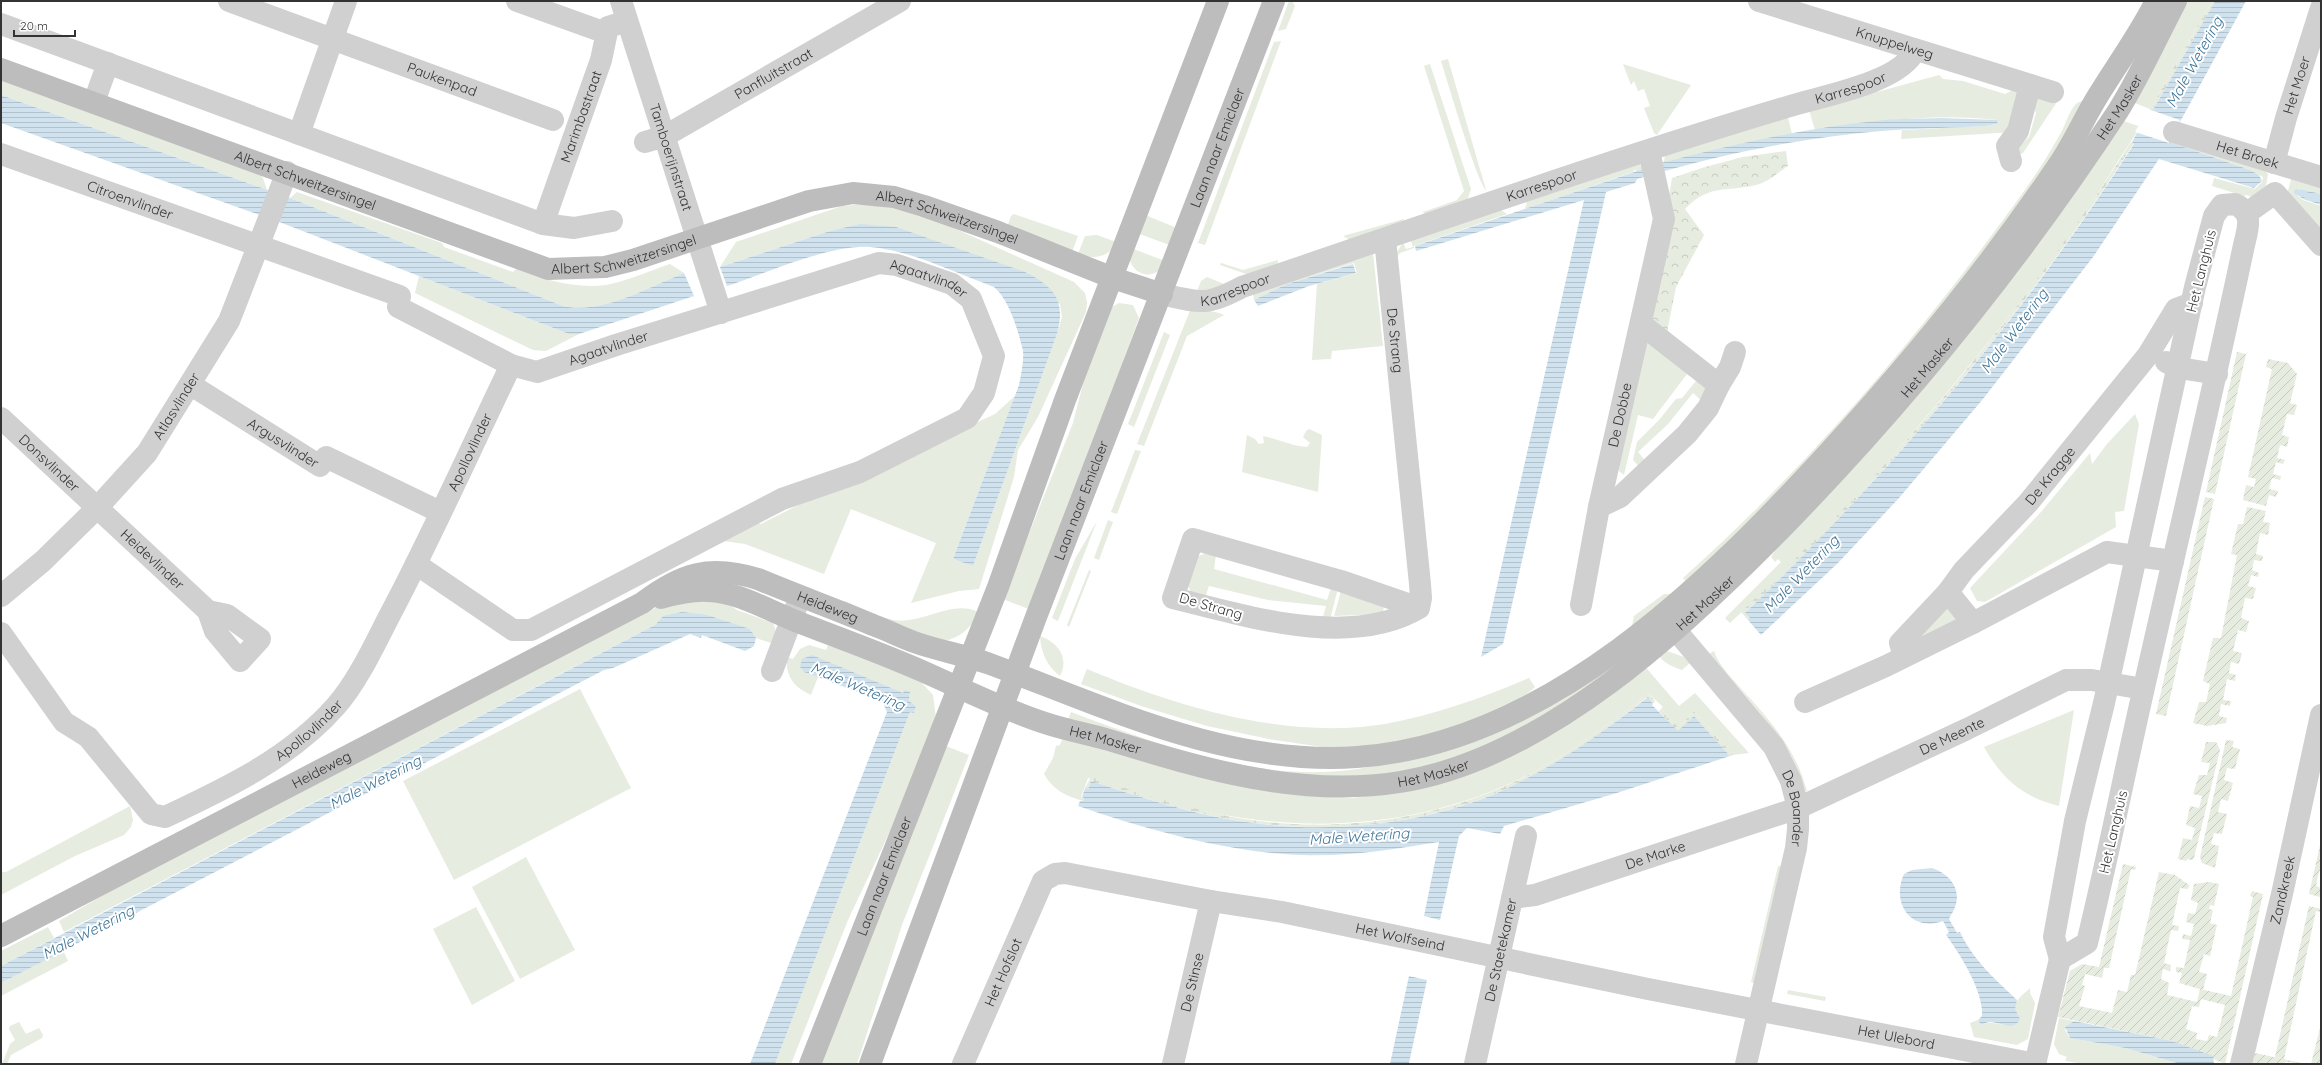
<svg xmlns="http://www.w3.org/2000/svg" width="2322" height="1065" viewBox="0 0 2322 1065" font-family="Quicksand,sans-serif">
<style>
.green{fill:#e6ecdf}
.forest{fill:url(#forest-crowns)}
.wetland{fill:url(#wetland-marsh)}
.garden{fill:url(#garden-furrows);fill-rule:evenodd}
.water{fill:url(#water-rules)}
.pier{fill:#fff}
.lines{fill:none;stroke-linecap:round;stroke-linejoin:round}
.stream{stroke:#cfe2ee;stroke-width:6}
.street{stroke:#d0d0d0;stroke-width:22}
.secondary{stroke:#bdbdbd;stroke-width:22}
.labels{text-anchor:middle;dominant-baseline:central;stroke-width:4;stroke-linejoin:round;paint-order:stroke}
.street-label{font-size:14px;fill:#333;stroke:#fff}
.water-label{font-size:15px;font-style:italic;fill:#3f7597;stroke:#fff}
</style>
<defs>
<pattern id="forest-crowns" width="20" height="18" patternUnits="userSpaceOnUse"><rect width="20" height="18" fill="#e6ecdf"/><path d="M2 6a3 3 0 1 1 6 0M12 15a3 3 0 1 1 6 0" fill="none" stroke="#c6cbc0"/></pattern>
<pattern id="wetland-marsh" width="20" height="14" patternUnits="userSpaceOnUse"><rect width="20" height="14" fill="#e6ecdf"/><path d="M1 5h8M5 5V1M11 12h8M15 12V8" fill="none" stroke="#c6cbc0"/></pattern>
<pattern id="garden-furrows" width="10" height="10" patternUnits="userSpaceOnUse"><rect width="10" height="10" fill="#e6ecdf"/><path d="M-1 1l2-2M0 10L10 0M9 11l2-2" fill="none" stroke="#c6cbc0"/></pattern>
<pattern id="water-rules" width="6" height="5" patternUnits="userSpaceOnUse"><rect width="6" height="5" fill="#cfe2ee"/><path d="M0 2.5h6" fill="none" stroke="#b2c2cd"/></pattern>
</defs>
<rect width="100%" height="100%" fill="#fff"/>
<path class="green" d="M1289,1H1292L1295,6L1286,29L1278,31Z
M2182,1H2212L2150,109L2130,101Z
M1281,41L1205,245L1198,243L1274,42Z
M1448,59L1486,190C1477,182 1447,80 1441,61Z
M1430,64L1471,189L1467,201L1426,217L1423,212L1457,200L1464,191L1424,66Z
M1623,64L1691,85L1657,135L1654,133L1644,108L1650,106L1644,89L1638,91L1634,81L1631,85Z
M1939,75L1943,79L1963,81L2005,94L2015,89L2020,92L2014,132L1901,139L1902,130L1985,126L1997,124L1998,120C1937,113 1875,121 1815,130L1808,107L1876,89L1877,92Z
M1,78L256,169L263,178L267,190L1,95Z
M2033,95L2057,102L2023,153L2021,154L2018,151L2020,145L2029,137L2036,113L2031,104Z
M2086,100L2065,145L1881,386L1689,585L1683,578C1807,467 1916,340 2014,205C2030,183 2046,160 2059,136C2065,127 2068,113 2075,105C2078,102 2081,101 2086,100Z
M1787,113L1792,134L1664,162L1665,154Z
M2118,119L2265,170L2268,174L2266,186L2252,197L2246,195L2244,196L2212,186L2214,178L2255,189L2262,182L2263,177L2250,170L2137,132C2117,162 2097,195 2076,226C2026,297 1971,365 1915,430C1856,498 1796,563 1730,623L1725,618L1781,562L1778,559L1775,562L1771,557L1781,542Z
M1639,163L1644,169L1636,172L1635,169L1633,172L1525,209L1528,198Z
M2292,175L2321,184V194L2299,189L2297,195L2303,200L2321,206V229L2287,195Z
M297,192L442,243L444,247L513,272L517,268C543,280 576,289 606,285C627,281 649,271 670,264L684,273C649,287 601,315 563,306L290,198Z
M866,204L918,212L1074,282L1085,293L1087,302L1086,312L1038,417L1018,450L1014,477L979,589L959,591L911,603L936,543L851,509L824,574L745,544L723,541L752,521L761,524L800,504L995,414L1015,396L953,559L973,566L1057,334L1062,317L1060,304L859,224L830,231L720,267L736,242L842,206Z
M1498,208L1507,214L1414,246V248L1400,253L1396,258V254L1403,242L1406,249L1413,247L1410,238Z
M1014,214L1078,236L1072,252L1007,227L1011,216Z
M1145,215L1177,228L1172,246L1137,233Z
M1404,219L1403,224L1352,241L1343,236Z
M1097,235L1119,243C1106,257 1096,260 1078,254L1085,236Z
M1131,248L1165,261L1159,271C1148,278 1135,274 1130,261Z
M1373,253L1383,346L1332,351L1331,359L1312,360L1317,284L1357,273L1354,263L1287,284L1254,300L1253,293Z
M1278,260L1277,267L1252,276L1220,265L1221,263L1243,270Z
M419,276L569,334H579L546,351L533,350L415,293Z
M1207,277L1229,286L1197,291L1201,281Z
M1119,303L1133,305L1139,318L1031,610L1003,599L1073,423L1089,360L1112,307Z
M1191,308C1203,311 1214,310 1224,315L1187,336L1144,446L1137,444Z
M1164,332L1170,335L1134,427L1128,424Z
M1647,337L1687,374L1653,419L1638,415L1624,475L1619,471L1617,465Z
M1696,381L1707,387L1703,402L1693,393L1668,424L1638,452L1648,464L1642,470L1633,460L1637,442L1659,420L1676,399L1682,398Z
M2135,414L2139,424L2124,511L2115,512L2116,527L1985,602L1977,601L1970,588L2041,512L2090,453L2092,464L2107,444Z
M1309,429L1322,435L1318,492L1242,472L1247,435L1255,439L1259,444L1264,443L1263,436C1278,439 1292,446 1307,447L1310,443L1303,437L1306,431Z
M1135,450L1141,451L1117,514L1111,512Z
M1108,520L1113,522L1099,560L1094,558Z
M1097,521L1058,621L1052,618L1075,559Z
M1207,553L1216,555L1214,569L1327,600L1331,588H1338L1330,620L1323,617L1326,606L1268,600L1209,586L1205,598L1192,594L1187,584L1193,558Z
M1089,570L1091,571L1069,627L1067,625Z
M1341,591L1384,604L1383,614L1334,616Z
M1664,594H1671L1632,626L1634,616Z
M689,599L725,602L737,610L773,623L776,631L771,643L756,638L750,629L663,616L655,625L64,932L59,921L110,891L646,612L660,606Z
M845,601C860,607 878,618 894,620C922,625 951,599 978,612C973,627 960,638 944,641L842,608Z
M1946,601L1961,620L1913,641Z
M1040,636C1057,642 1070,657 1060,676C1047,666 1041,653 1040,636Z
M809,645L826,650L828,645L920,681L933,695L936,718L891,829L848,920L791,1064H775L910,712L914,713L916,706L909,701L910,692L903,693L804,672L818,677L811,695C794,688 785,676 787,657L793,659L800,649Z
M1667,651L1684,657L1690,663L1682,670C1673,667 1663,663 1658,654Z
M1714,651C1720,668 1734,680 1745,693C1773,723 1796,751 1807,791L1804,792C1789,737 1745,696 1709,654Z
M1635,655L1508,742L1392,780L1272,777L1068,720L1071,712C1172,750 1289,794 1397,760C1422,751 1447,737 1472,726C1526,702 1580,678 1635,655Z
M1642,663L1679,706L1695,693L1749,753L1733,755L1694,711L1678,727L1661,709L1663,707L1648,693C1604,728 1556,764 1504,786C1421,822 1332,831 1243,818C1190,811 1139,793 1088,778L1081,797L1084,798L1083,801C1066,796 1053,790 1044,774L1053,758L1056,746L1060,745L1063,737L1252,786L1306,796L1354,798L1407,789Z
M1087,669C1178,707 1285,740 1385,724C1435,715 1482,698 1529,678L1535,687L1513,706L1416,743L1329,748L1269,739L1207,726L1144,707L1081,684Z
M580,689L631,788L454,880L403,781Z
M2074,710L2059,806C2023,797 2002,779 1984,747Z
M946,746L969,755L902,925L857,1064H821Z
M130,806L133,820L131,827L124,835L75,856L1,895V873L3,872H6Z
M526,857L575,950L520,979L472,887Z
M1778,866H1781L1754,983L1751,982Z
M476,907L515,981L472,1005L433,929Z
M48,927L54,938L1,966V951Z
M63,950L68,961L1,996V983Z
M2030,988V993L2035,1003L2028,1039L2017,1045L1974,1037L1970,1023L1978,1020L1981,1025C1994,1019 2005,1029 2017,1023C2019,1016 2016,1016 2015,1010C2014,1000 2023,995 2030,988Z
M1788,990L1826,997L1825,1001L1787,994Z
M2059,1018L2074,1021L2067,1026L2065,1030L2070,1038L2125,1048L2180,1064H2085L2065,1061L2067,1057L2059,1054L2054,1044Z
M19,1022L26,1034L39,1028L43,1035L42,1038L11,1055L7,1064H2L10,1044L15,1040L9,1029L10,1026Z"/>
<path class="forest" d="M1786,151L1788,166C1779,172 1767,183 1756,185C1726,192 1709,184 1685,209L1704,235L1676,287L1666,337L1651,317L1674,225L1669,196L1672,178L1705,167L1743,157Z"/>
<path class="wetland" d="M2212,1H2215L2153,110L2150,109Z
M2131,142L2134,143C2024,315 1892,471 1746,612L1751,618L1748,620L1741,612C1888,471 2022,315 2131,142Z
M1648,693L1655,701L1653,704L1647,697C1604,732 1557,766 1506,789C1423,826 1328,835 1240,821C1189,813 1140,797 1091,781L1088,789L1085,788L1091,777C1136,792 1180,806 1227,816C1318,834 1419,824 1505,786C1557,763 1604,728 1648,693Z
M1661,709L1678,727L1694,711L1733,755L1730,756L1694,716L1678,732L1659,711Z"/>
<path class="garden" d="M2237,352L2246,354L2215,494L2206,492Z
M2268,359L2288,363L2297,374L2290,403L2297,405L2294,415L2287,414L2282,435L2289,437L2287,447L2280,445L2277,458L2285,460L2283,464L2276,462L2273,474L2281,476L2280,480L2272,478L2269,489L2278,491L2276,497L2269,495L2266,506L2243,500L2246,485L2254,487L2256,479L2248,477L2272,369L2266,367Z
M2205,497L2214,499L2166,716L2156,714Z
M2247,507L2266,511L2263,522L2270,523L2268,535L2260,533L2256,554L2263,556L2262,561L2254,560L2252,570L2259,573L2258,577L2251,575L2248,586L2256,588L2253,599L2245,598L2241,618L2249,621L2246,632L2238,630L2233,651L2242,653L2239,664L2231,662L2229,673L2236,675L2235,681L2227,679L2223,700L2231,701L2230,706L2221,704L2219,716L2227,718L2226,723L2207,726L2193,723L2199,702H2206L2210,684L2203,681L2213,638H2221L2237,555L2231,554L2238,524H2243Z
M2226,740L2234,741L2232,747L2240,749L2235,769L2227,768L2224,780L2233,783L2228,801L2221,799L2218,812L2227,814L2222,834L2214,833L2211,844L2219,846L2215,868L2202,863L2200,857Z
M2206,742H2216L2220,750L2194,858L2192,860L2187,859L2186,861L2178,859L2183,838L2192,840L2195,828L2186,825L2190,806L2199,808L2202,796L2193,794L2199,775H2207L2210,763L2201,762Z
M2321,841V871H2319L2316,886L2321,888L2320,897L2309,894Z
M2123,864L2136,867L2135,870L2131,869L2109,968H2104L2102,978L2085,974L2082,985L2085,986L2079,1006L2112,1013L2118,990L2127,992L2131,975H2135L2159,872L2175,875L2189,885L2188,889L2180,888L2172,925L2179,926L2178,931L2171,930L2164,963L2171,965L2170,971L2163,969L2161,979L2169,983L2167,995L2197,1002L2200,989L2231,996L2253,897L2250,896L2252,891L2263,894L2225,1064L2172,1041L2058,1017L2070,971L2082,964L2099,967ZM2201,999L2225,1005L2217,1037L2209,1035L2207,1041L2196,1039L2197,1033L2186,1029L2192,1006L2199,1007Z
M2209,882L2219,884L2214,906L2210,905L2209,909L2213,910L2210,923L2217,925L2210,956L2204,954L2199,972L2207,974L2203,990L2179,983L2182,973L2176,972V967L2184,968L2190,940L2182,939L2183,934L2191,936L2194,924L2186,922L2188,913L2195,914L2198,903L2191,900L2194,884Z
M2309,906L2321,909V912L2316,911L2284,1059L2275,1057Z
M2321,1024V1064H2311Z
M2255,1053L2306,1064L2285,1062V1064H2252Z"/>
<path class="water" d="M2215,1H2246L2169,142L2250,170L2259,175L2262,181L2254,188L2159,159L2093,257L1983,399L1899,498L1838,563L1761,635L1748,620L1750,618L1745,613C1892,471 2024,316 2134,144L2132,142L2150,109L2153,110Z
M1,95L290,198L563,306C601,315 649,287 684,273L694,296L579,334H569L282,223L1,123Z
M1942,118L1998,120L1997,124L1985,126C1950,128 1916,128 1881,131C1799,138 1716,155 1637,179L1635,183L1606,192L1503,644L1481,657L1584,200L1416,251L1415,246L1664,162C1733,145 1805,128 1876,121C1898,118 1920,119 1942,118Z
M2300,189L2321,194V205L2303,199L2298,195Z
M859,224L896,227L1025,272C1055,287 1066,301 1057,334L973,566L953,559L1019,385C1021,374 1024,363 1023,351C1019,333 1009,299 994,287C959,274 906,249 870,247C831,244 766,273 727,286L720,267L830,231Z
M1353,264L1356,273L1309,286L1258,306L1254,300L1287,284Z
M682,612L707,615L750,629L756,638L754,646L745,651L702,635L701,638L690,634L613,668L604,670L1,983V966L655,625L663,616Z
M812,655L903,693L905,690L910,692L909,701L916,706L914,713L910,712L775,1064H750L887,712L882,701L804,672L800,667L802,659Z
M1648,697L1653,704L1652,705L1678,731L1694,716L1730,756L1620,792L1504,826L1500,834L1467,828L1459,836L1440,920L1424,916L1439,842C1394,849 1349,857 1303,855C1230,853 1148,830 1078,806L1080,801H1083L1084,798L1082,797L1085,788L1088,789L1091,781C1140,797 1188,813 1239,821C1326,835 1425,826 1506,789C1557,765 1604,732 1648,697Z
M1932,868C1949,874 1962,888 1955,907C1954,911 1951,914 1949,919L1957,933L1960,932C1973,960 1995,979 2017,1000L2015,1009L2020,1019C2014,1032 2000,1022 1990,1022C1987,1022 1984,1024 1981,1025L1978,1020L1982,1016C1984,992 1960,954 1946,935L1949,932L1943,921C1910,933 1891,902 1904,874L1912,870Z
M1409,976L1427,980L1409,1063L1390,1064Z
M2074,1021L2172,1041L2213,1056L2214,1064H2180L2125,1048L2070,1038L2065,1027Z"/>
<path class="pier" d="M2148,109L2180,120L2169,143L2135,132Z"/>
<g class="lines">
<path class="stream" d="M2297,192L2321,200"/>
<g class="street">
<path id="s1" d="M229,1L553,120"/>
<path d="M517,1L606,33"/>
<path id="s2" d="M621,1L721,313"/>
<path id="s3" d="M1759,1L2053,92"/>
<path d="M1,24L543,224L574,228L612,221"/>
<path d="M94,102L108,63"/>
<path id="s4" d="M2174,132L2321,177"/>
<path d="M299,134L346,1"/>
<path id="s5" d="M645,142L665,136L900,1"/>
<path id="s6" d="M1,154L400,296L398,307L511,365L537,372L616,345L879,263L897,265L952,284L971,299L994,356L984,393L967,418L860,472L782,499L531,630H513L416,564"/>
<path d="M2011,161L2007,146L2018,131L2030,85"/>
<path id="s7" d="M2274,163L2286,118L2321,8"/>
<path d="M2235,204C2254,213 2248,228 2244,245C2213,392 2178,537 2145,683C2125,770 2108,857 2087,943L2060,959L2054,937L2075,821L2104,703L2195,287L2214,216L2222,205Z"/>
<path d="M2247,213L2275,193L2321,245"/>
<path id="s8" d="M543,224L601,60L608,27L627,21"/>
<path id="s9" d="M1385,239L1420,584L1421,598L1419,608C1350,649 1246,616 1173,598L1193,539L1341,581L1419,608"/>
<path id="s10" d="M1162,294C1200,303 1207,306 1242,287C1427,225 1611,159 1797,104C1828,95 1902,81 1915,50"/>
<path d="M2166,362L2179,368L2217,374"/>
<path id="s11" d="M191,385L320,466L326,457L440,512"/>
<path d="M1719,385L1730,367L1735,352"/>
<path id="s12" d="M1,418L208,611L215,631L240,661L260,639L227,615L208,611"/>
<path d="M1599,507L1620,497L1687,434L1708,408L1719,385L1641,324"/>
<path id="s13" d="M2173,561L2107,552L1973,623L1948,592L1964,570L2028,503L2148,355L2176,309L2192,303"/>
<path id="s14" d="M1,596L43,561L97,508L147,453L229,321L287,172"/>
<path id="s15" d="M1581,605L1599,507L1664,219L1649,151"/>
<path id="s16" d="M1663,615L1774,747L1791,781L1798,808V829L1796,848L1746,1064"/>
<path id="s17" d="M1,633L64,722L88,737L151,814L165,817C227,788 290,758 336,706C359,680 376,641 393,609C435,529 472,446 511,365"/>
<path d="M1904,656L1900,643L1948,592"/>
<path d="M772,671L800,597"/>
<path d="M1805,702L1886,666L1973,623"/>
<path id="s18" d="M1512,898L1535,895L1798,808L1967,729L2066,680H2092L2143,689"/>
<path id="s19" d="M963,1064L1043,881L1055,874L1065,873L1211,901L1282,912L1648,989L2036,1064"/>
<path id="s20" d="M1173,1064L1211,901"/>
<path id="s21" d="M1475,1064L1526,836"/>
<path d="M2035,1064L2060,959"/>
<path id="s22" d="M2241,1064L2282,894L2321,715"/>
</g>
<g class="secondary">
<path id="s23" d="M1,69L548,269L605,267L633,260L809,201L853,193L894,197L924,206L998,232L1113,278L1162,294"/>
<path id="s24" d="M661,598C675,594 692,590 708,591C739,592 769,611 798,622C839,638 881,653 922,671C963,689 1002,709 1045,723C1066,730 1088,734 1109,740C1204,769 1300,798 1400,782C1545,759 1684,628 1783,527C1907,400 2020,260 2118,111C2140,76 2157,37 2176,1"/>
<path id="s25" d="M1,936L642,603C681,573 710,564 758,579C796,595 835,609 873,625C887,630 900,637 914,642C939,651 965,655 990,664C1108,708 1228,766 1357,757C1547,744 1708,584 1829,452C1913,360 1992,264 2061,161C2074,141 2084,119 2096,99C2116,66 2139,35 2156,1"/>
<path id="s26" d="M810,1064L998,587L1065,400L1218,1"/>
<path id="s27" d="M870,1064L1036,617L1274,1"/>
</g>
</g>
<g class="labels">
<g class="street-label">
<text stroke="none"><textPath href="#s3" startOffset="142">Knuppelweg</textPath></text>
<text stroke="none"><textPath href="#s5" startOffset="146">Panfluitstraat</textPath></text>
<text stroke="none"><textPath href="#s1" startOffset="227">Paukenpad</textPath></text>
<text stroke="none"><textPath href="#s7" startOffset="81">Het Moer</textPath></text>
<text stroke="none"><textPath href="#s10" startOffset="724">Karrespoor</textPath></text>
<text stroke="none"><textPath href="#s24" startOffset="1780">Het Masker</textPath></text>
<text stroke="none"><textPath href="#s8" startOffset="114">Marimbastraat</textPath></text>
<text stroke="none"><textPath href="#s27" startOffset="980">Laan naar Emiclaer</textPath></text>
<text stroke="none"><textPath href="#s4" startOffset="77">Het Broek</textPath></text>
<text stroke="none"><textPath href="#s2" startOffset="164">Tamboerijnstraat</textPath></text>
<text stroke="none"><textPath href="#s23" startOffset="324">Albert Schweitzersingel</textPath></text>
<text stroke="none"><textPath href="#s10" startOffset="400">Karrespoor</textPath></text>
<text stroke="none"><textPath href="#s6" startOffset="137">Citroenvlinder</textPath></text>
<text stroke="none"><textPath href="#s23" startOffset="996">Albert Schweitzersingel</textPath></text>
<text stroke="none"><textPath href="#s23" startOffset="660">Albert Schweitzersingel</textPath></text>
<text transform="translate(2201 271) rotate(-76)">Het Langhuis</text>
<text stroke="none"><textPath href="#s6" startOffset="1000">Agaatvlinder</textPath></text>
<text stroke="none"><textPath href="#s10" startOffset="76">Karrespoor</textPath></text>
<text stroke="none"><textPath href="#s9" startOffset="102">De Strang</textPath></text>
<text stroke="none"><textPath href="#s6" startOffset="664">Agaatvlinder</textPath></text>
<text stroke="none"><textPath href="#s24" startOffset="1456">Het Masker</textPath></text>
<text stroke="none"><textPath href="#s14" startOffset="260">Atlasvlinder</textPath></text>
<text stroke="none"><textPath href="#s15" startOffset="194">De Dobbe</textPath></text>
<text stroke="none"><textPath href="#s11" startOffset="109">Argusvlinder</textPath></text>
<text stroke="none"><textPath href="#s17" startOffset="744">Apollovlinder</textPath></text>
<text stroke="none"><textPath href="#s12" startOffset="66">Donsvlinder</textPath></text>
<text stroke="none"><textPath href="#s13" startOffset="413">De Kragge</textPath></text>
<text stroke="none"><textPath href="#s27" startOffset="602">Laan naar Emiclaer</textPath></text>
<text stroke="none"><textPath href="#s12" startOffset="207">Heidevlinder</textPath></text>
<text stroke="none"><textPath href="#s24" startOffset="1132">Het Masker</textPath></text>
<text transform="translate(1211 606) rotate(16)">De Strang</text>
<text stroke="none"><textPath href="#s25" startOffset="922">Heideweg</textPath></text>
<text stroke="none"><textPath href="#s17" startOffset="420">Apollovlinder</textPath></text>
<text stroke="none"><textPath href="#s18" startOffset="470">De Meente</textPath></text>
<text stroke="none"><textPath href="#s24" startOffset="473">Het Masker</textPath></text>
<text stroke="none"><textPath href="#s25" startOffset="361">Heideweg</textPath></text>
<text stroke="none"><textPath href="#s24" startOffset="808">Het Masker</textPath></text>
<text stroke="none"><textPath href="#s16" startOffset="238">De Baander</textPath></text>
<text transform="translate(2113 832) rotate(-77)">Het Langhuis</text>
<text stroke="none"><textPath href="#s18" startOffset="150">De Marke</textPath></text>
<text stroke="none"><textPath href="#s26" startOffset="202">Laan naar Emiclaer</textPath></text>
<text stroke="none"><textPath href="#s22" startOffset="179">Zandkreek</textPath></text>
<text stroke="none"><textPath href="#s19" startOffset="565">Het Wolfseind</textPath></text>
<text stroke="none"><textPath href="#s21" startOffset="117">De Staetekamer</textPath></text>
<text stroke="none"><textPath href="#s19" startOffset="100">Het Hofslot</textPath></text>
<text stroke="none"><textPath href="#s20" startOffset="84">De Stinse</textPath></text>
<text stroke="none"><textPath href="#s19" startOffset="1071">Het Ulebord</textPath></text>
</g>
<g class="water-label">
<text transform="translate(2194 62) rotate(-61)">Male Wetering</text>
<text transform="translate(2014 331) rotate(-53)">Male Wetering</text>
<text transform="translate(1801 574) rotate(-46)">Male Wetering</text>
<text transform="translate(858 686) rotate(23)">Male Wetering</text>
<text transform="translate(375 782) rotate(-27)">Male Wetering</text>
<text transform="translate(1359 836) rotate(-4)">Male Wetering</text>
<text transform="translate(88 932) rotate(-27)">Male Wetering</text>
</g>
</g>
<rect width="2322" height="1065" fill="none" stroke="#333333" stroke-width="4"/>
<path d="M14 30v6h61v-6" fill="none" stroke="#333333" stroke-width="2"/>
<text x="20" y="30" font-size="12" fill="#333333" stroke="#ffffff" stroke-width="3" paint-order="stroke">20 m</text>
</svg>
